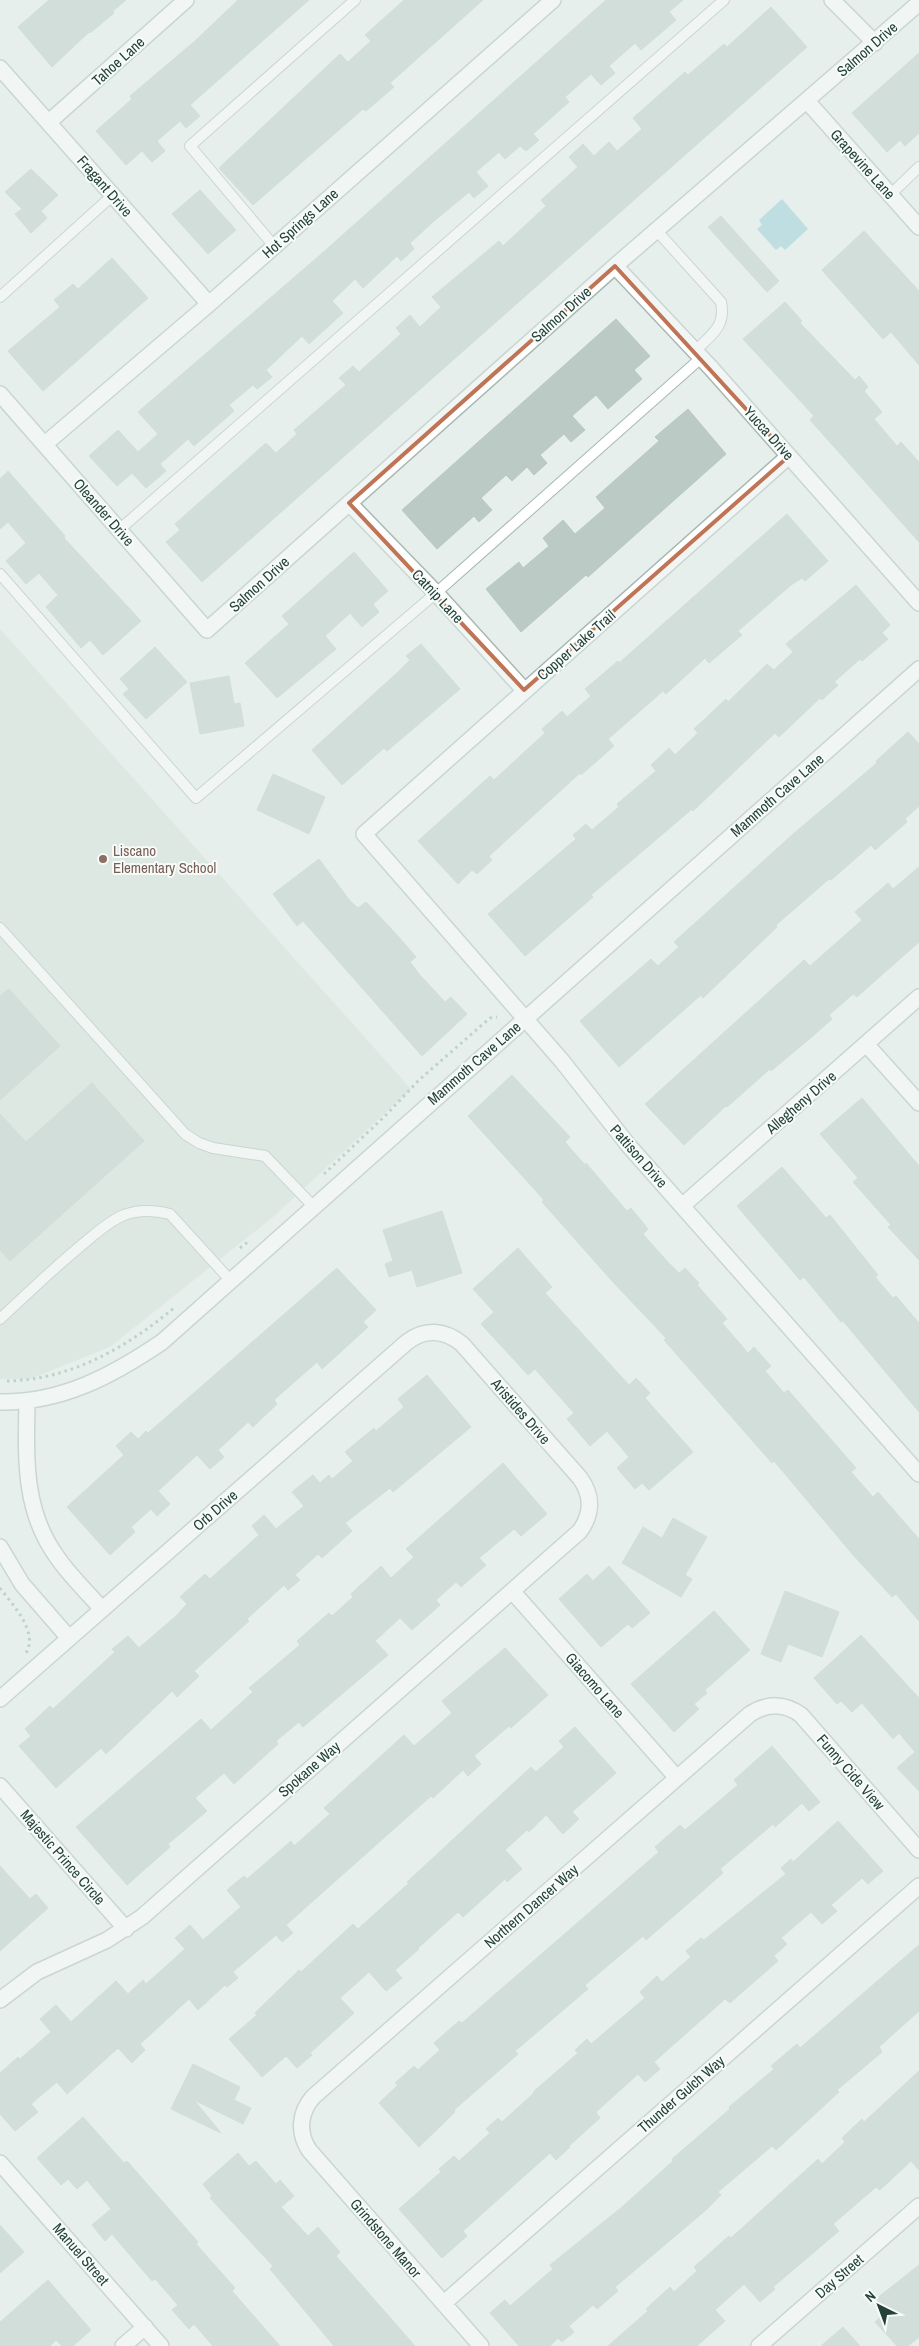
<svg xmlns="http://www.w3.org/2000/svg" width="919" height="2346" viewBox="0 0 919 2346" font-family="'Archivo Narrow',sans-serif">
<style>
.built{fill:#d4dfda}
.water{fill:#8ec9d4}
.building{fill:#bbcac4;stroke:#b8c9c2}
.lines{fill:none;stroke-linecap:round;stroke-linejoin:round}
.lane-casing{stroke:#a8b8b2;stroke-width:12}
.street-casing{stroke:#a8b8b2;stroke-width:18}
.path{stroke:#86b3a5;stroke-width:3;stroke-dasharray:2.5 4;stroke-linecap:butt}
.lane{stroke:#fff;stroke-width:10}
.street{stroke:#fff;stroke-width:15}
.marked{fill:none;stroke:#c07456;stroke-width:4;stroke-linejoin:round}
.education-dot{fill:#8d6e63;stroke:#f7fbf9;stroke-width:2}
.labels{text-anchor:middle;dominant-baseline:central;stroke-width:4;stroke-linejoin:round;paint-order:stroke}
.street-label{font-size:15px;fill:#24423a;stroke:#f7fbf9}
.education-label{font-size:15px;fill:#785e54;stroke:#f7fbf9;text-anchor:start}
</style>
<rect width="100%" height="100%" fill="#e6efeb"/>
<path class="built" d="M0,629L411,1089L273,1217L110,1347L30,1379H0Z"/>
<path class="water" d="M782,199L808,229L785,250L781,246L776,250L757,229L762,225L759,220Z"/>
<path class="building" d="M49,0H126L113,11L114,13L90,33L89,32L52,67L18,27Z
M238,0H309L190,105L200,116L186,128L180,121L157,141L165,151L152,162L142,151L126,165L96,131L132,99L130,96L195,41Z
M404,0H483L390,83L394,87L366,111L363,109L253,205L219,168L340,54L348,62L371,41L365,35Z
M606,0H683L669,12L676,20L641,50L635,43L609,66L615,73L601,85L591,74L565,97L569,102L533,134L539,140L526,151L520,146L505,159L499,152L476,172L488,186L474,198L469,192L433,222L410,243L414,249L401,261L397,256L363,288L355,279L332,301L343,313L309,344L302,336L266,370L272,377L257,389L253,385L229,405L234,411L194,446L188,439L160,464L166,471L146,488L132,473L117,486L89,456L118,430L138,452L158,434L138,412L319,256Z
M771,7L807,47L202,582L166,542L180,530L175,524L266,443L276,453L297,434L294,430L346,385L339,378L353,366L359,372L401,334L396,328L410,315L420,327L441,307L432,297L499,241L503,246L546,206L541,200L578,167L569,157L583,144L594,156L609,142L617,151L642,129L633,118L685,72L688,75L724,44L727,47Z
M919,53V133L905,146L900,140L887,152L852,113Z
M31,169L58,195L41,211L47,218L31,233L15,214L22,209L5,192Z
M200,190L236,230L208,254L172,214Z
M721,216L779,281L767,292L708,227Z
M864,231L919,291V365L891,332L883,339L822,270Z
M112,258L148,298L43,391L8,351L60,307L54,300L73,284L78,289Z
M785,302L802,321L800,323L855,380L859,376L868,387L864,391L882,412L874,419L897,446L901,442L919,462V542L810,420L814,416L743,339Z
M616,319L650,356L634,370L642,379L608,409L596,395L572,416L585,430L571,442L564,434L540,455L547,463L534,475L527,467L512,481L506,475L481,498L492,510L479,522L474,516L437,549L402,510Z
M688,409L726,454L588,577L586,575L521,632L486,589L519,562L523,568L549,546L543,538L563,520L575,534L605,508L596,497L659,441L655,437Z
M8,471L65,536L64,538L141,621L103,655L90,640L81,648L46,607L58,595L39,573L26,584L6,561L26,543L8,522L0,529V479Z
M787,514L828,561L805,581L802,578L791,585L738,631L742,635L709,663L705,658L666,694L663,691L608,739L614,746L581,775L580,773L489,856L492,860L477,874L472,870L458,884L418,841L490,776L494,780L545,733L542,729L562,711L567,717L591,696L585,689L618,661L619,663Z
M354,552L388,591L373,604L379,612L362,627L350,613L325,636L336,649L277,698L245,663L289,624L282,616Z
M856,585L890,625L882,633L888,639L862,661L860,659L834,682L838,685L822,700L820,698L779,737L775,733L693,811L692,809L591,895L593,897L525,956L488,914L576,839L573,835L586,824L592,830L619,807L617,804L656,771L651,765L669,748L675,755L698,733L694,729L726,699L728,702L767,664L774,670L793,652L786,644Z
M421,644L460,689L387,751L384,748L342,785L312,750L398,672L410,660L406,656Z
M155,647L187,682L146,719L123,694L129,689L120,679Z
M229,676L234,704L240,703L244,726L200,734L190,683Z
M908,732L919,744V806L905,819L907,822L875,850L871,845L831,880L829,879L776,925L777,927L703,998L701,995L619,1067L580,1021L651,959L658,966L679,947L674,942L792,835L877,763L876,761Z
M273,774L325,797L309,834L257,810Z
M319,859L350,901L358,908L366,902L398,936L416,957L410,962L419,974L445,1002L451,997L467,1014L422,1056L303,921L297,926L273,894Z
M919,867V942L857,997L853,994L829,1015L832,1019L814,1035L771,1071L770,1069L727,1107L726,1106L684,1145L645,1104L804,960L810,966L862,920L855,912L888,883L893,889Z
M9,989L60,1046L0,1100V996Z
M512,1075L570,1137L565,1142L585,1165L586,1163L627,1211L631,1208L648,1229L643,1234L666,1260L679,1273L685,1268L699,1283L697,1285L727,1319L722,1323L748,1353L754,1347L771,1366L765,1371L784,1393L788,1390L856,1468L851,1472L873,1497L878,1492L919,1539V1621L896,1594L892,1597L854,1556L774,1461L772,1463L664,1340L666,1338L612,1281L542,1202L544,1200L468,1116Z
M92,1083L144,1141L10,1261L0,1250V1114L26,1142Z
M862,1098L919,1166V1260L888,1227L891,1225L853,1182L858,1178L820,1134Z
M782,1167L826,1218L830,1215L878,1275L875,1277L893,1298L896,1296L919,1323V1412L843,1321L841,1322L804,1277L800,1280L737,1206Z
M442,1211L462,1273L417,1287L412,1270L389,1277L385,1264L393,1261L383,1230Z
M518,1248L552,1287L545,1293L629,1385L636,1378L650,1393L645,1398L693,1452L649,1490L642,1483L635,1489L617,1468L629,1457L607,1431L590,1446L567,1419L574,1413L535,1369L528,1375L481,1324L494,1312L473,1289Z
M337,1268L376,1310L363,1322L368,1327L322,1369L317,1362L274,1400L277,1404L253,1427L248,1422L218,1450L224,1457L210,1469L197,1455L158,1491L170,1504L157,1516L151,1509L131,1527L135,1532L110,1555L67,1507L124,1455L116,1446L131,1432L138,1439L146,1431L148,1433Z
M427,1375L471,1427L393,1492L390,1488L345,1523L352,1531L322,1558L318,1554L295,1575L300,1580L288,1590L284,1585L247,1619L249,1621L194,1671L199,1676L177,1697L172,1691L106,1754L101,1748L56,1788L19,1746L31,1736L25,1729L50,1706L53,1709L115,1652L112,1649L128,1636L139,1648L176,1616L187,1604L180,1597L205,1574L210,1579L259,1535L252,1526L264,1515L276,1529L304,1506L292,1492L313,1475L320,1483L329,1475L332,1479L353,1461L345,1452L374,1428L376,1431L404,1407L398,1399Z
M503,1463L547,1514L521,1536L514,1529L479,1558L486,1565L461,1587L456,1582L436,1600L440,1605L412,1630L400,1618L375,1641L388,1655L303,1727L299,1722L276,1741L278,1744L234,1784L224,1773L195,1798L207,1811L168,1844L170,1847L127,1885L76,1827L201,1719L211,1730L253,1692L249,1688L300,1645L297,1641L329,1613L332,1616L353,1597L351,1594L381,1566L391,1578L414,1557L406,1549Z
M673,1518L707,1537L685,1575L692,1579L681,1597L622,1563L643,1527L662,1538Z
M609,1566L650,1613L632,1628L628,1624L601,1647L559,1599L587,1574L593,1581Z
M785,1591L839,1612L822,1657L788,1644L781,1662L761,1654Z
M714,1611L750,1650L705,1690L707,1693L694,1704L699,1709L674,1732L631,1684Z
M861,1635L919,1698V1791L897,1768L915,1752L899,1733L893,1739L862,1703L852,1712L841,1701L837,1704L814,1678Z
M505,1648L548,1695L511,1728L509,1726L474,1756L481,1764L468,1776L463,1770L433,1798L431,1796L286,1925L293,1933L282,1942L276,1935L233,1972L238,1978L227,1987L225,1985L198,2010L189,1999L140,2044L145,2050L132,2063L118,2048L67,2094L57,2082L31,2104L38,2112L15,2131L0,2114V2073L18,2057L20,2059L51,2032L40,2019L56,2005L71,2022L116,1981L128,1994L143,1980L146,1984L185,1949L175,1938L190,1925L203,1940L241,1907L227,1890L244,1876L247,1879L291,1841L294,1846L330,1814L324,1808L404,1735L414,1746L452,1713L442,1701Z
M575,1727L616,1773L572,1812L579,1819L563,1834L546,1815L529,1832L527,1830L505,1850L522,1869L507,1882L505,1879L463,1917L458,1912L418,1948L419,1949L395,1970L402,1978L386,1991L369,1972L340,1998L354,2013L310,2053L312,2055L297,2068L286,2056L262,2077L229,2039L257,2015L255,2013L299,1970L301,1972L353,1924L358,1929L409,1883L407,1882L531,1767L536,1772L564,1747L559,1741Z
M772,1746L820,1802L809,1811L802,1803L775,1827L773,1824L720,1869L723,1873L690,1902L646,1940L643,1936L585,1985L588,1989L515,2051L518,2054L454,2110L455,2112L419,2147L379,2103L398,2085L395,2083L414,2066L418,2070L440,2050L434,2043L459,2021L462,2023L659,1852L655,1847L680,1825L685,1830L738,1785L734,1780Z
M838,1821L883,1871L868,1884L862,1878L831,1905L837,1911L822,1924L811,1912L781,1938L787,1944L774,1956L778,1961L730,2003L725,1999L654,2062L660,2069L645,2082L638,2074L596,2112L600,2118L569,2146L570,2147L556,2160L550,2153L463,2231L467,2236L442,2258L399,2209L441,2172L439,2169L454,2156L459,2161L490,2133L486,2129L498,2118L502,2122L534,2093L533,2092L578,2053L575,2050L587,2039L591,2044L645,1998L640,1992L657,1976L662,1982L691,1957L686,1951L701,1938L704,1940L786,1874L781,1868L791,1859L793,1862Z
M0,1866L30,1899L36,1894L48,1908L0,1951Z
M919,1945V2011L879,2047L882,2052L837,2090L839,2092L776,2150L772,2146L718,2192L721,2195L706,2210L615,2287L618,2291L597,2309L593,2305L569,2326L574,2332L562,2342L558,2338L550,2346H519L490,2313L505,2300L510,2306L553,2269L550,2265L622,2207L673,2161L672,2159L730,2109L729,2107L774,2069L771,2066L797,2044L800,2048Z
M193,2064L240,2087L234,2100L251,2108L243,2124L194,2100L221,2133L171,2109Z
M919,2071V2170L911,2161L880,2190L876,2187L833,2224L839,2231L773,2287L775,2289L760,2302L744,2284L715,2310L725,2321L697,2346H608L648,2311L646,2309L670,2287L674,2292L697,2271L694,2267L729,2236L731,2238L818,2159L822,2164L845,2142L842,2138L862,2119L864,2122Z
M83,2117L124,2163L127,2161L198,2242L196,2244L235,2288L232,2291L280,2346H213L194,2324L189,2329L172,2310L178,2305L155,2279L152,2281L112,2234L105,2241L92,2225L111,2209L87,2180L77,2189L68,2179L61,2185L37,2158Z
M238,2153L249,2166L256,2161L276,2184L280,2180L294,2196L281,2207L308,2236L318,2227L340,2252L336,2256L415,2346H334L270,2269L273,2266L210,2198L212,2196L203,2184Z
M0,2225L24,2252L0,2273Z
M919,2265V2337L908,2346H897L875,2322L887,2311L876,2299Z
M48,2280L91,2330L73,2346H62L56,2340L50,2346H0V2322Z
M843,2327L860,2346H821Z"/>
<g class="lines">
<defs>
<path id="lane" d="M890,195L919,167
M657,231L721,302C726,327 711,335 695,351
M274,246L190,146L355,0
M0,297L113,195
M119,530L724,0
M0,574L196,798L436,593L701,358
M0,928L185,1134L199,1143L213,1148L265,1156L313,1206
M0,1319C29,1292 58,1264 89,1239C100,1230 111,1220 124,1215C140,1209 154,1210 170,1214L230,1280"/>
<path id="street" d="M832,0L875,43
M0,68L209,304
M807,101L919,227
M49,122L186,0
M615,266L711,368L919,603
M0,394L207,630L615,266L919,3
M45,444L209,304L553,0
M789,456L364,834L562,1061L629,1146L919,1474
M349,503L436,593L524,690
M866,1044L919,1103
M682,1206L919,997
M0,1402C61,1403 112,1376 162,1342L919,669
M27,1402C26,1458 23,1510 57,1557C70,1576 87,1592 102,1609
M0,1547L22,1584L69,1638
M512,1591L677,1778
M0,1699L407,1342C425,1328 445,1330 462,1344L580,1478C593,1496 592,1514 580,1531L142,1917L107,1940L37,1972L0,2000
M0,1786L126,1929
M0,2163L161,2346
M444,2303L919,1886
M123,2346L145,2327
M481,2346L309,2150C298,2133 299,2113 313,2097L750,1714C767,1703 785,1703 801,1715L919,1850
M759,2346L919,2206"/>
</defs>
<use href="#lane" class="lane-casing"/>
<use href="#street" class="street-casing"/>
<path class="path" d="M324,1174L386,1115L419,1080L490,1018L497,1017
M240,1248L249,1241
M7,1381C70,1380 128,1347 175,1307
M0,1588C12,1604 39,1632 26,1653"/>
<use href="#lane" class="lane"/>
<use href="#street" class="street"/>
</g>
<path d="M0 0H919V2346H0ZM615,266L789,456L524,690L349,503Z" fill="#e6efeb" fill-opacity=".55" fill-rule="evenodd"/>
<path class="marked" d="M615,266L789,456L524,690L349,503Z"/>
<circle class="education-dot" cx="103" cy="859" r="5"/>
<g class="labels">
<g class="street-label">
<text transform="translate(867 49) rotate(-41)">Salmon Drive</text>
<text transform="translate(118 61) rotate(-42)">Tahoe Lane</text>
<text transform="translate(863 164) rotate(48)">Grapevine Lane</text>
<text transform="translate(105 186) rotate(49)">Fragant Drive</text>
<text transform="translate(300 223) rotate(-42)">Hot Springs Lane</text>
<text transform="translate(561 314) rotate(-42)">Salmon Drive</text>
<text transform="translate(769 433) rotate(48)">Yucca Drive</text>
<text transform="translate(104 512) rotate(49)">Oleander Drive</text>
<text transform="translate(259 584) rotate(-42)">Salmon Drive</text>
<text transform="translate(438 596) rotate(47)">Catnip Lane</text>
<text transform="translate(576 645) rotate(-41)">Copper Lake Trail</text>
<text transform="translate(777 795) rotate(-41)">Mammoth Cave Lane</text>
<text transform="translate(474 1063) rotate(-41)">Mammoth Cave Lane</text>
<text transform="translate(801 1102) rotate(-41)">Allegheny Drive</text>
<text transform="translate(639 1156) rotate(49)">Pattison Drive</text>
<text transform="translate(521 1411) rotate(49)">Aristides Drive</text>
<text transform="translate(215 1510) rotate(-41)">Orb Drive</text>
<text transform="translate(595 1685) rotate(49)">Giacomo Lane</text>
<text transform="translate(309 1769) rotate(-41)">Spokane Way</text>
<text transform="translate(851 1772) rotate(49)">Funny Cide View</text>
<text transform="translate(63 1857) rotate(49)">Majestic Prince Circle</text>
<text transform="translate(531 1906) rotate(-41)">Northern Dancer Way</text>
<text transform="translate(681 2094) rotate(-41)">Thunder Gulch Way</text>
<text transform="translate(386 2238) rotate(49)">Grindstone Manor</text>
<text transform="translate(81 2254) rotate(49)">Manuel Street</text>
<text transform="translate(839 2276) rotate(-41)">Day Street</text>
</g>
<g class="education-label">
<text x="113" y="850">Liscano<tspan x="113" dy="17">Elementary School</tspan></text>
</g>
</g>
<g transform="translate(879 2306) rotate(318)" stroke="#f7fbf9" stroke-width="4" paint-order="stroke">
<path d="M0-4L9 19L0 12L-9 19Z" fill="#24423a"/>
<text y="-8" font-size="14" font-weight="bold" text-anchor="middle" fill="#24423a">N</text>
</g>
</svg>
